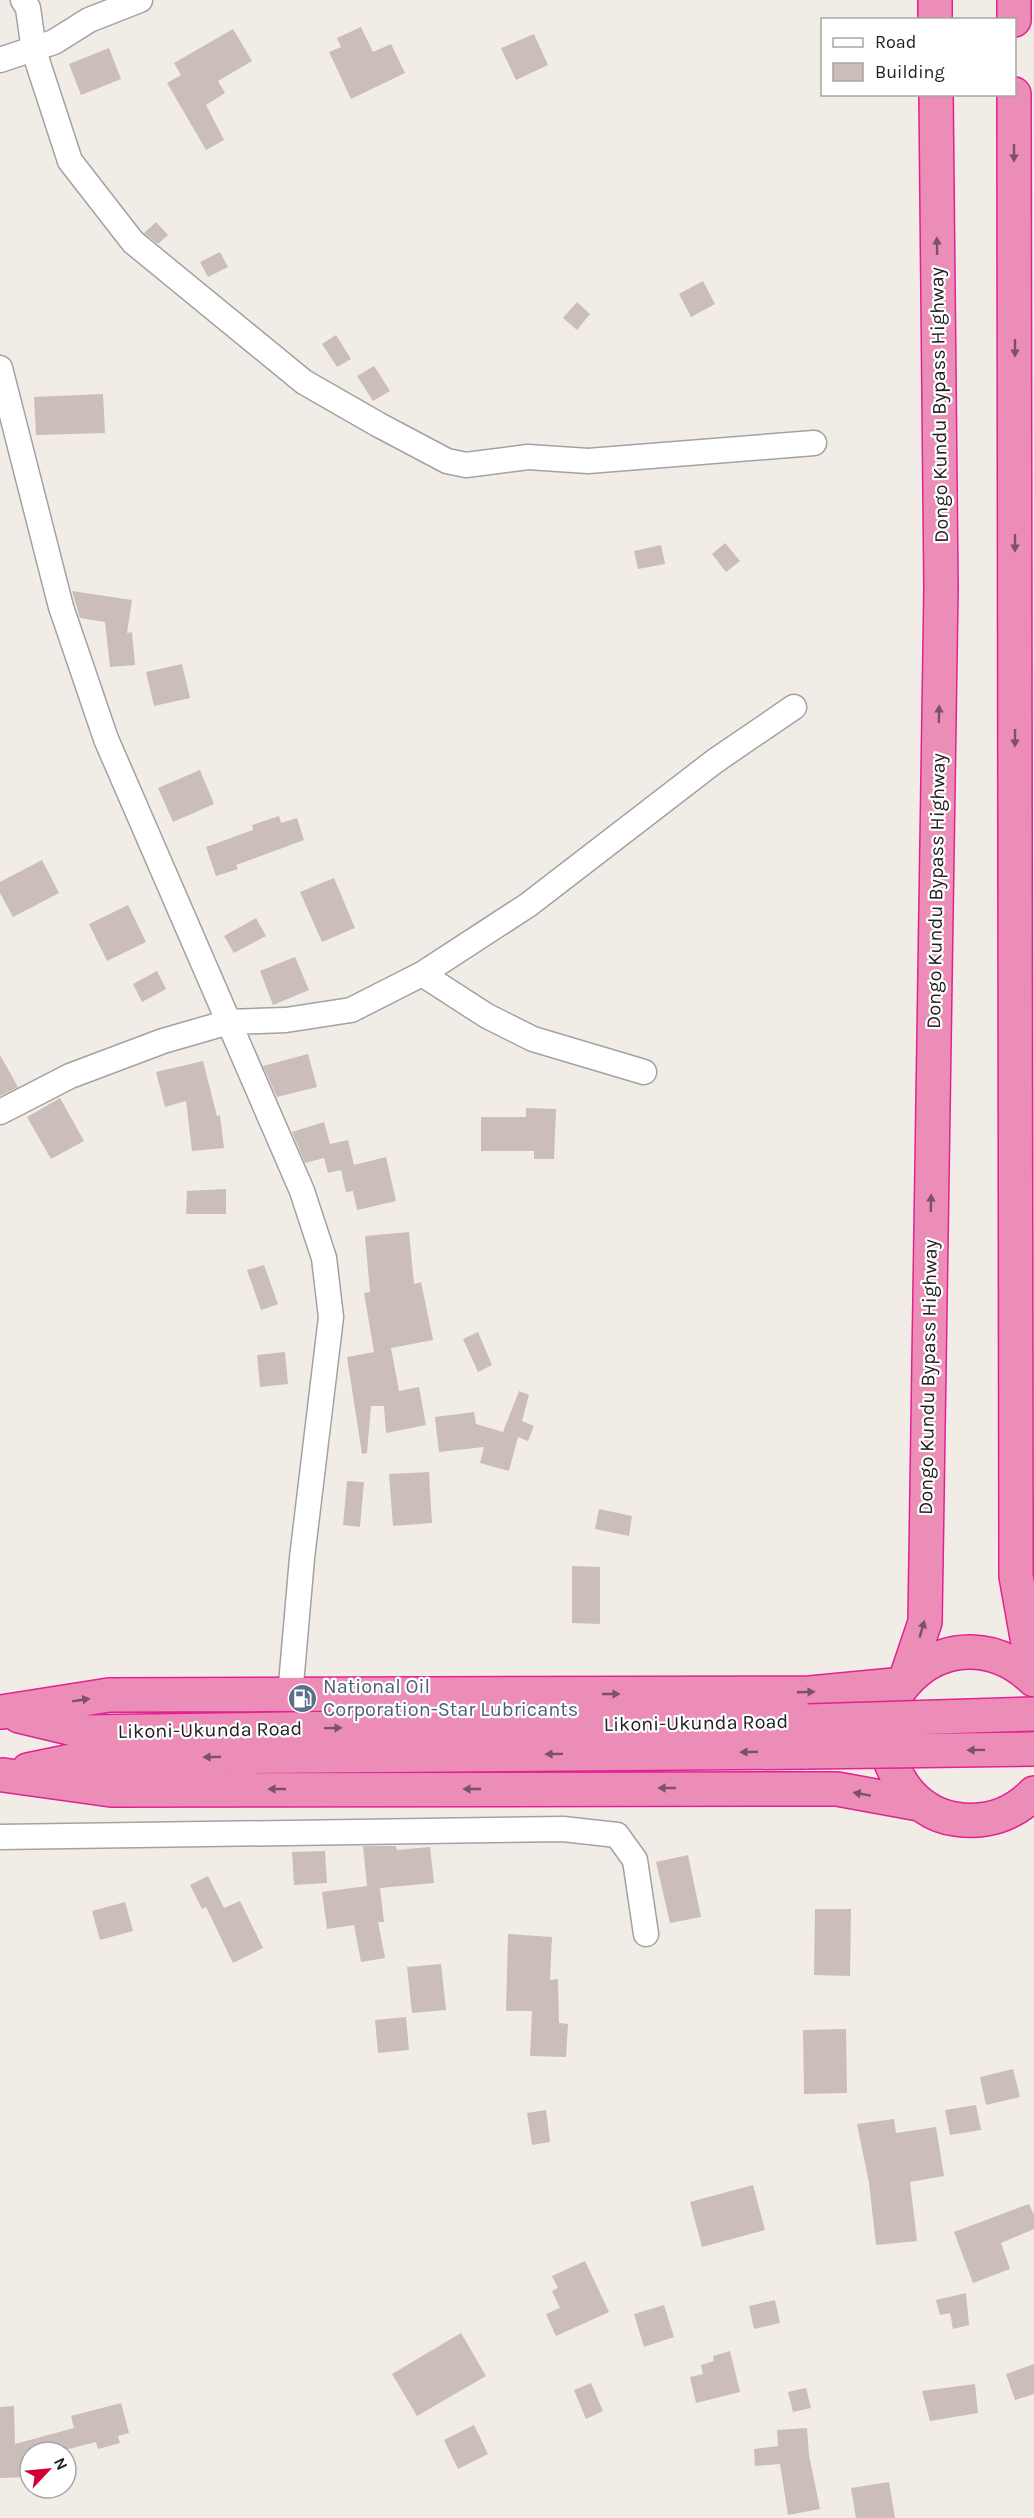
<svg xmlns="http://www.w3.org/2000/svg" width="1034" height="2518" viewBox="0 0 1034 2518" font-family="Karla,sans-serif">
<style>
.building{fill:#cabdba}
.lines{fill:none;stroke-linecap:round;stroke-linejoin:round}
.street-casing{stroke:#a2a2a2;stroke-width:27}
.highway-casing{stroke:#e22293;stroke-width:36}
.street{stroke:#fff;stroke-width:24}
.highway{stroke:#eb8db6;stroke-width:33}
.highway-bridge-casing{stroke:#e22293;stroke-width:36;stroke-linecap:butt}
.highway-bridge{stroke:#eb8db6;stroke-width:33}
.oneway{fill:#7c5264}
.labels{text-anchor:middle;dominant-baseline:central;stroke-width:4.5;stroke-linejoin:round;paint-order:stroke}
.street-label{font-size:20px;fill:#212121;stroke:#fff}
.service-label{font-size:20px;fill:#4e5e75;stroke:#fff;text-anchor:start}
</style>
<rect width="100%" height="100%" fill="#f2ece7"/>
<path class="building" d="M361,27L373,52L391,44L405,73L351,99L329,52L341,47L337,38Z
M233,29L252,61L218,81L225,93L206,105L224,140L206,150L167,83L181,75L174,63Z
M534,34L548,65L516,80L501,48Z
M109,48L121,79L81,95L69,64Z
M156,222L168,235L158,244L144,233Z
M220,252L228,267L208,277L200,262Z
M703,281L715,304L691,317L679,294Z
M577,302L590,314L577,330L563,318Z
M336,335L351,359L337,367L322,344Z
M374,366L390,391L373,401L357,376Z
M103,394L105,433L36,435L34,397Z
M725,543L740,561L726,572L712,554Z
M661,545L665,564L638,569L634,551Z
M72,591L132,600L127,633L132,632L135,665L110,667L105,622L80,618Z
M182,664L190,698L154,706L146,672Z
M200,770L214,804L173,822L158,788Z
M279,816L281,823L297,818L304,840L236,865L238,869L216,876L206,847L253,830L252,825Z
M42,860L59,893L13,917L0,893V882Z
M334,878L355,928L322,942L300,892Z
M128,905L146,942L107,961L89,924Z
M256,918L266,936L234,953L224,936Z
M295,957L309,990L273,1005L260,971Z
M157,971L166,989L142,1002L133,984Z
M308,1054L317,1087L277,1097L263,1066Z
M0,1055L18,1087L0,1096Z
M203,1061L217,1116L220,1115L224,1148L192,1151L186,1101L165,1107L156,1072Z
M60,1098L84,1141L51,1159L27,1117Z
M526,1108L556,1109L554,1159H534V1151H481V1117H526Z
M324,1122L330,1144L348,1140L354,1165L386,1157L396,1201L357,1210L353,1191L346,1192L341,1170L328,1173L324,1158L305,1163L292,1132Z
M226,1189V1214H186L187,1191Z
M409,1232L414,1284L421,1282L433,1340L391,1348L399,1391L419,1387L426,1425L386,1433L384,1406H371L367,1453L362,1454L347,1357L374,1352L364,1293L370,1292L365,1236Z
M264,1265L278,1304L261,1310L247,1270Z
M478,1332L492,1365L478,1372L463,1339Z
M285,1352L288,1384L260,1387L257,1355Z
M519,1391L529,1395L522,1421L534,1426L528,1441L518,1437L509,1471L480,1463L484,1447L439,1452L435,1417L474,1412L476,1424L503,1432Z
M429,1472L432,1523L393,1526L389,1474Z
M347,1481L364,1482L360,1527L343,1525Z
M599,1509L632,1516L629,1536L595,1529Z
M572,1566L600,1567V1624L572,1623Z
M363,1846H396L397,1850L430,1847L434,1883L380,1888L384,1922H378L385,1958L361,1962L354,1925L327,1929L322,1892L367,1886Z
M325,1851L327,1883L294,1885L292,1852Z
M688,1855L701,1917L670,1923L656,1862Z
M208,1876L224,1908L240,1901L263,1948L233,1963L206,1907L202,1909L190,1885Z
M125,1902L133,1931L100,1940L92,1911Z
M815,1909H851L850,1976L814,1975Z
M508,1934L552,1937L550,1980L558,1979L559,2023L568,2024L566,2057L530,2056L532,2011H506Z
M441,1964L446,2010L412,2013L407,1967Z
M406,2017L409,2050L378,2053L375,2020Z
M846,2029L847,2093L804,2094L803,2030Z
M1013,2069L1020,2097L986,2105L980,2077Z
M976,2105L981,2130L950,2135L945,2110Z
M546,2110L550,2142L532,2145L527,2113Z
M894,2119L896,2133L936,2127L944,2176L910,2182L917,2241L876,2245L869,2183L857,2124Z
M753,2185L765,2230L702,2247L690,2202Z
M1029,2204L1034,2215V2229L1001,2243L1010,2269L973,2283L954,2232Z
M585,2261L609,2312L556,2336L546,2314L560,2308L552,2291L558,2288L552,2276Z
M966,2293L969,2325L953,2329L950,2313L940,2315L936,2300Z
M775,2300L780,2323L754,2329L749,2306Z
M664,2305L674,2337L644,2347L634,2314Z
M461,2333L486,2376L417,2416L392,2374Z
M730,2351L740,2392L696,2403L690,2377L703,2374L701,2365L714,2361L713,2356Z
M1034,2364V2394L1015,2400L1006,2374Z
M591,2383L603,2411L586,2419L574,2390Z
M975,2384L978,2413L930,2421L922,2391Z
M806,2388L811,2408L793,2412L788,2392Z
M121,2403L129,2433L118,2436L120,2443L98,2449L96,2442L57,2452H30V2477L0,2478V2407L14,2406L15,2444L74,2428L71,2416Z
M474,2425L488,2454L458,2469L444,2440Z
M807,2428L809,2455L820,2509L788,2515L780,2464L755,2466L754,2449L778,2446L777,2430Z
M889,2482L895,2518H856L851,2488Z"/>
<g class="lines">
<defs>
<path id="street" d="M23,0L28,8L34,51L70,161L133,242L304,382L379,425L447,461L466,465L528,457L588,461L814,443
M0,60L54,42L89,20L140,0
M0,368L61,607L106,739L302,1191L324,1258L331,1317L302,1558L290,1696
M422,974L487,1016L533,1039L644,1072
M0,1112L70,1076L163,1041L229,1022L286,1020L351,1010L422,974L528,905L715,761L794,707
M0,1837L563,1829L617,1835L635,1860L646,1934"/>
<path id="highway" d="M935,0V20
M1014,0V20
M1014,94L1016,1576L1034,1677
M1034,1680C954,1603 843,1701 903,1785C915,1803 934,1816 955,1819C985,1824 1013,1815 1034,1793
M2,1712L109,1695L810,1693L904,1684L925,1622L941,588L936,94
M19,1716L86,1732L808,1721
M28,1770L86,1758L807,1752
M3,1775L111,1790L837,1789L919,1804"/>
</defs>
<use href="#street" class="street-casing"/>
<use href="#highway" class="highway-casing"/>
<use href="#street" class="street"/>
<use href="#highway" class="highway"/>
<defs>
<path id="highway-bridge" d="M808,1721L1034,1714
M807,1752L1034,1749"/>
</defs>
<use href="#highway-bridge" class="highway-bridge-casing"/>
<use href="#highway-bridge" class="highway-bridge"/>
</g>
<defs><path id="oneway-solid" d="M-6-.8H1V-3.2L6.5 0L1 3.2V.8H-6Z" transform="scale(1.5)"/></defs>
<g class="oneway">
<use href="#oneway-solid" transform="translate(1014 153) rotate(90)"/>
<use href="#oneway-solid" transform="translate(937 246) rotate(-91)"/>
<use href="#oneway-solid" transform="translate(1015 348) rotate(90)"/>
<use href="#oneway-solid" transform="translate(1015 543) rotate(90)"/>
<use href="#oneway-solid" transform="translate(939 714) rotate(-89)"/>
<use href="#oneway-solid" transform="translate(1015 738) rotate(90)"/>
<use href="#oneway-solid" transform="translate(931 1203) rotate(-89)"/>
<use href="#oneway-solid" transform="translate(922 1629) rotate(-74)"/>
<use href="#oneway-solid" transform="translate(806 1692) rotate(-2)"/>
<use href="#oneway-solid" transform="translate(611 1694)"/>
<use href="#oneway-solid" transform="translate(81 1700) rotate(-9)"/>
<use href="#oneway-solid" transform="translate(333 1728) rotate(-1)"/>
<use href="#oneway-solid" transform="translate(976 1750) rotate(179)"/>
<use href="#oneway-solid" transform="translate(749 1752) rotate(179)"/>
<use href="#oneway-solid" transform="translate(554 1754) rotate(179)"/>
<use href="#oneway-solid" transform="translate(212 1757) rotate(179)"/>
<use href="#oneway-solid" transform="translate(667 1788) rotate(-180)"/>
<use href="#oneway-solid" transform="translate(277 1789) rotate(180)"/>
<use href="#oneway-solid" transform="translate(472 1789) rotate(180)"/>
<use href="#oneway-solid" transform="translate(862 1794) rotate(-170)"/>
</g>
<defs>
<symbol id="fuel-disc" viewBox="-11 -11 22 22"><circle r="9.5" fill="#5c6f8a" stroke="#fff"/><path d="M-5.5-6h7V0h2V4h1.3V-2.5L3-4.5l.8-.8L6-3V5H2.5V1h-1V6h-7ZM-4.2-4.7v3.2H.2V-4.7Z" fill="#fff"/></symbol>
</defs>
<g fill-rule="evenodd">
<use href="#fuel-disc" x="286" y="1682" width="33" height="33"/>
</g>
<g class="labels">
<g class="street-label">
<text transform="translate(939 405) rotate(-91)">Dongo Kundu Bypass Highway</text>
<text transform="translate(936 891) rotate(-89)">Dongo Kundu Bypass Highway</text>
<text transform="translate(928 1377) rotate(-89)">Dongo Kundu Bypass Highway</text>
<text transform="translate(696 1723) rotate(-1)">Likoni-Ukunda Road</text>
<text transform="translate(210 1730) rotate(-1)">Likoni-Ukunda Road</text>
</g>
<g class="service-label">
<text x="323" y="1686">National Oil<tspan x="323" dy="23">Corporation-Star Lubricants</tspan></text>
</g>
</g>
<rect x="821" y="18" width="195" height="78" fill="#ffffff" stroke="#a6a6a6" stroke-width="1.5"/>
<rect x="833" y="38" width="30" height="9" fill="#ffffff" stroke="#a6a6a6" stroke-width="1.5"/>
<text x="875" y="48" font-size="18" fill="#212121">Road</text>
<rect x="833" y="63" width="30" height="18" fill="#cabdba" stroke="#a6a6a6" stroke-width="1.5"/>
<text x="875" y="78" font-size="18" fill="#212121">Building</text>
<g transform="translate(48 2470) rotate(64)"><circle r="28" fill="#ffffff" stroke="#a6a6a6" stroke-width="1.5"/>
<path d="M0-4.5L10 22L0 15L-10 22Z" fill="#d20034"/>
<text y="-9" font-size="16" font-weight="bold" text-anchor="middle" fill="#212121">N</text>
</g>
</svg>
